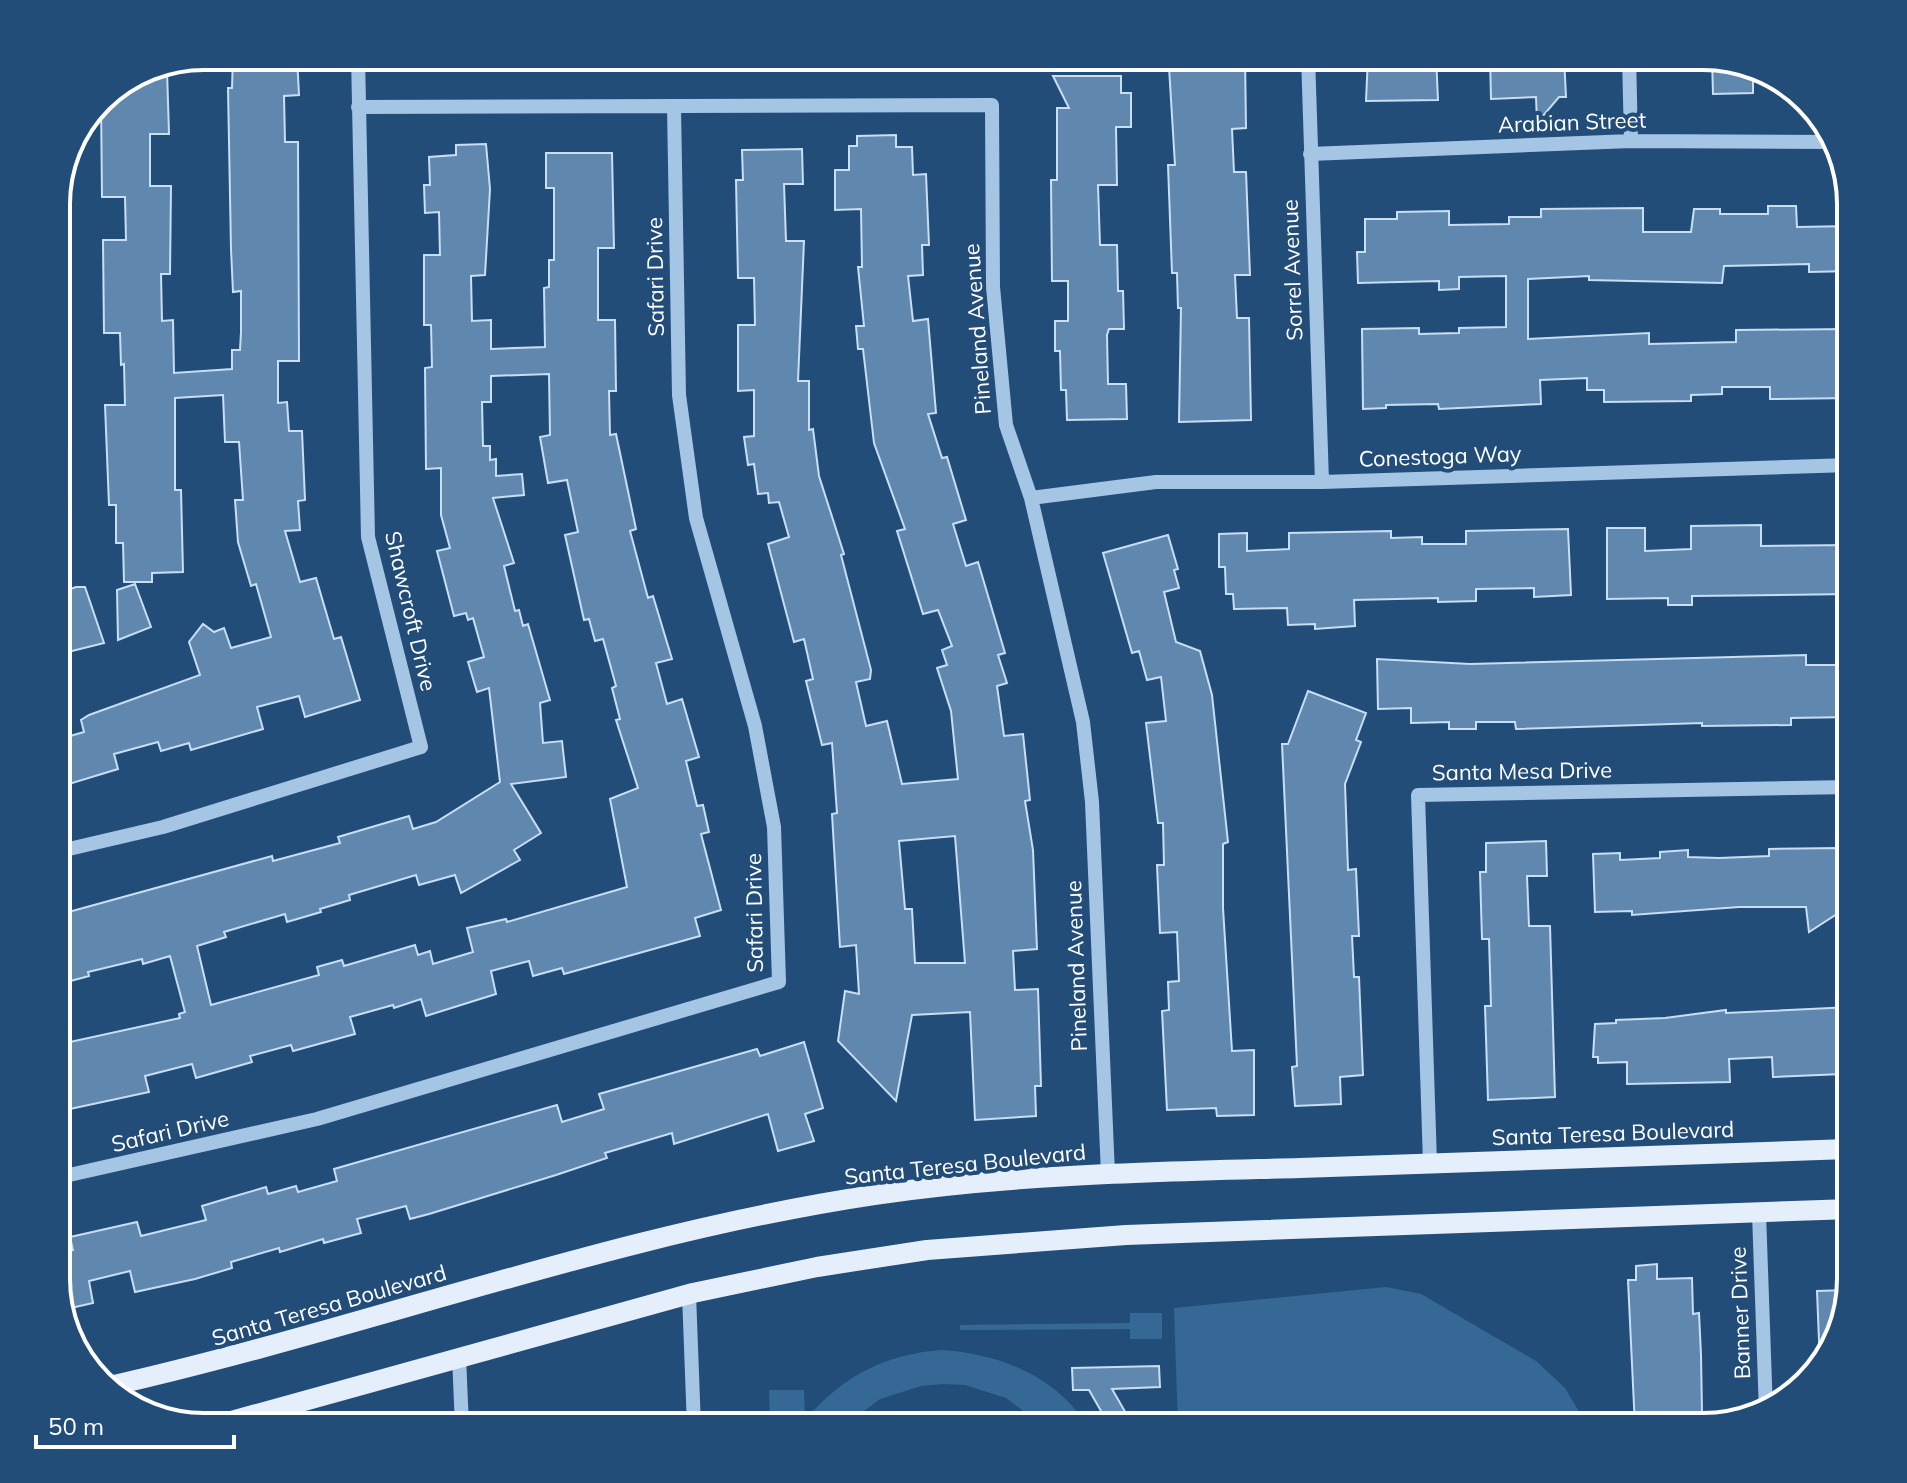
<svg xmlns="http://www.w3.org/2000/svg" width="1907" height="1483" viewBox="0 0 1907 1483" font-family="Mulish,sans-serif">
<style>
.green{fill:#366896}
.building{fill:#6087ad;stroke:#c7def3;stroke-width:2;fill-rule:evenodd}
.lines{fill:none;stroke-linecap:round;stroke-linejoin:round}
.minor{stroke:#a5c5e4;stroke-width:14}
.major{stroke:#e5effc;stroke-width:20}
.labels{text-anchor:middle;dominant-baseline:central;stroke-width:8;stroke-linejoin:round;paint-order:stroke}
.street-label{font-size:22px;fill:#fff;stroke:#234d79}
.rim{fill:none;stroke:#fff;stroke-width:4}
</style>
<rect width="100%" height="100%" fill="#234d79"/>
<path class="green" d="M1386,1287L1421,1294L1536,1361L1565,1388L1588,1427H1178L1174,1308Z
M1130,1313H1162V1339H1130V1329L960,1330V1325L1130,1323Z
M942,1350C1000,1354 1056,1376 1088,1427H1045L1006,1398L965,1385L943,1384L921,1386L880,1399L843,1427H770L769,1390H804L805,1420C843,1376 885,1354 942,1350Z"/>
<path class="building" d="M233,56H297L299,95L284,96L285,142H298L299,361H278V403L287,402L289,431H302L305,500L298,501L300,530L285,531L300,582L316,578L334,639L341,637L360,700L305,717L299,696L257,707L263,729L191,750L189,743L161,751L158,742L114,754L118,769L56,788V740L84,732L81,720L89,715L200,675L189,642L203,624L214,632L224,628L231,648L271,637L256,584L251,586L238,542L235,500H243L239,442H225L223,395L175,398V490H181L183,572L152,573V582H124L123,543H116V505H109L105,405H125L124,364L121,365L120,333H104L103,240H126L125,197H102L101,100L106,93L167,70L169,134H150V186H171L170,274H161L162,321L173,320L174,373L232,369V350H240L241,332V291L233,292L231,249L228,88H232Z
M1178,56H1245L1246,128L1232,129L1234,172H1246L1250,275H1235L1237,318H1249L1251,420L1179,422L1181,308H1178L1177,273H1172L1168,165H1175L1169,67H1178Z
M1368,56H1436L1438,100L1366,101Z
M1490,56H1564L1566,97H1559L1537,123L1536,97L1491,99Z
M1712,59L1753,73V93L1713,94Z
M1053,76H1121V93H1131V127H1116L1117,185H1098L1100,245H1117L1118,291H1123L1124,329H1109L1107,335L1108,384H1126L1127,419L1067,420L1066,390H1061L1060,351H1055V321H1068V281H1052L1051,180H1057V108H1069Z
M896,135V147H912L913,175L926,174L929,245H922L923,275L908,276L913,321L928,319L936,413L928,414L942,458L947,457L966,520L953,524L966,566L978,562L1005,653L998,655L1007,683L997,686L1004,736L1023,734L1030,800L1025,801L1033,850L1037,949L1013,951L1015,990L1038,989L1041,1086H1035L1036,1116L975,1120L970,1012L912,1015L896,1101L838,1041L845,991L859,994L856,945L840,947L832,814L837,813L832,743L822,745L806,681L813,679L804,639L794,642L768,544L789,537L779,502L769,503L768,493L758,494L754,464L748,465L744,437L754,436V390L738,391V325H755L754,278H738L736,180H743L742,150L802,149L803,184H784L786,241H804L798,381H809V430L813,429L819,476L844,554L841,555L871,670L870,679L856,682L866,726L887,721L902,784L958,779L951,711L937,668L947,665L942,650L952,646L938,610L923,614L897,531L905,529L874,443L863,349H858L856,326H864L858,267H862L861,209L835,210V170H849V146H857V136ZM955,836L965,963H915L912,909H905L899,841Z
M486,144L490,189L485,275L471,276L472,321L491,320V349L545,347L544,288L549,287V260H554V188H546V153H612L614,248H598V320H615L616,391H609L610,435L616,434L636,529L630,531L648,598L653,596L672,659L656,663L667,704L682,699L699,757L686,761L697,806L703,805L709,832L701,834L721,910L695,918L700,936L564,974L562,968L533,976L529,961L491,971L496,994L426,1016L421,999L394,1008L393,1005L350,1017L355,1034L293,1051L291,1045L250,1056L252,1062L196,1078L192,1064L145,1076L149,1092L56,1112V1045L180,1018L179,1014L185,1012L170,956L143,964L142,959L88,972L89,976L56,985V923L66,920L65,913L272,856L273,861L340,843L338,837L409,816L413,829L436,822L500,782L489,688L477,692L468,662L484,657L473,618L468,620L466,613L454,616L437,551L450,548L441,515V468L426,469L425,368L432,367L431,325H424V255H440L439,212L425,213L424,185H430L429,157L456,155V145ZM549,374L550,435L540,437L548,483L567,480L578,532L565,535L584,620L589,619L595,641L603,639L616,686L612,688L620,719L616,720L638,788L610,799L627,887L507,922L506,919L467,928L473,952L433,964L430,951L418,955L415,945L344,966L342,960L317,967L319,975L211,1005L197,946L226,937L224,932L285,914L287,922L321,912L320,909L350,900L349,895L416,875L419,885L455,875L461,893L520,860L514,850L541,833L511,784L566,777L562,741L543,743L540,703L550,700L528,624L523,626L519,610L515,611L504,566L514,563L493,498L524,495L522,474L496,476V459L490,460V446H483L482,402H491V376Z
M1768,206H1796L1797,227L1851,226V271L1809,272V264L1724,266L1722,283L1589,280V276L1528,279V339L1649,333V344L1736,342V330L1851,329V398L1770,399V387H1722V394L1691,395V401L1604,402V390H1587V378L1540,380L1541,404L1439,409L1438,404L1386,405V408L1363,409L1362,329L1419,328V334L1459,333V328L1506,327V276L1459,277V289L1439,290V281L1358,283L1357,252H1365V219H1397V212L1449,211V225L1509,224V217H1541V209L1643,208V232H1691L1694,209H1720V214H1768Z
M1761,525V546L1851,545V594L1692,596V605H1668V598L1607,599V528H1645V551L1691,549V526Z
M1568,529L1571,595L1534,597V588L1476,589V601L1438,602V598L1354,600L1355,626L1315,629V624L1288,625L1287,608L1234,609L1233,594H1226L1225,567H1219V534L1247,533V551L1289,549V533L1391,531V538L1422,537V544H1466V531Z
M1168,535L1178,569L1174,570L1179,588L1164,592L1176,642L1200,651L1212,695L1228,842L1223,844V908L1232,1051L1254,1050V1115L1217,1116L1216,1108L1167,1110L1162,1011L1169,1010L1168,982L1179,981L1177,932L1160,933L1157,865H1164L1163,823H1158L1146,723L1166,721L1161,677L1147,680L1139,651L1132,653L1103,553Z
M135,584L151,627L118,640L117,590Z
M76,587H85L104,643L56,655V594Z
M1806,655V665H1851V717L1791,718V725L1702,726V723L1516,729L1515,722H1476V729H1449V722L1411,723V708L1378,709L1377,659L1470,664Z
M1308,691L1366,713L1356,740L1361,742L1345,784L1348,870L1356,869L1359,936H1352L1354,977H1359L1363,1075L1340,1077L1341,1104L1295,1106L1292,1067L1297,1066L1282,744H1288Z
M1546,841L1547,876H1527L1529,926H1550L1555,1097L1488,1100L1485,1006H1491L1489,939H1482L1480,872H1486V843Z
M1839,848V869H1851V913L1837,914L1809,932L1806,907H1739L1632,915V911L1595,912L1593,854L1620,853V860L1660,858V852L1688,850V857L1719,858L1769,856V849Z
M1851,1007V1050H1841L1842,1074L1773,1077L1772,1057L1729,1059L1730,1082L1627,1084V1062L1598,1063V1057H1593L1595,1024L1616,1023V1020L1665,1018L1726,1010V1013Z
M804,1042L823,1108L805,1114L814,1141L778,1151L768,1114L674,1144L672,1133L605,1153L607,1158L556,1175L429,1214L410,1219L406,1206L357,1219L361,1233L324,1243L323,1239L280,1252L279,1248L231,1262L232,1268L195,1279L135,1292L130,1271L89,1281L93,1303L62,1310L56,1288V1254L73,1250L70,1237L137,1222L141,1236L206,1220L202,1206L232,1197L266,1187L268,1194L296,1186L298,1192L337,1181L334,1169L557,1105L562,1122L604,1109L599,1094L757,1049L760,1056Z
M1657,1264V1279L1692,1278L1693,1314L1699,1313L1701,1355L1702,1413H1697V1427H1635L1628,1280H1636V1266Z
M1847,1290L1822,1365H1820L1817,1291Z
M1159,1366L1160,1387L1112,1389L1127,1415L1109,1425L1089,1390H1073L1072,1368Z"/>
<g class="lines">
<path class="minor" d="M1308,56L1322,482
M1629,56L1631,141
M358,107L992,105L993,287L1006,425L1031,498L1083,722L1092,802L1108,1174
M1310,154L1631,141L1836,142
M1031,498L1156,482H1322L1851,465
M56,852L163,827L421,747L368,537L358,56
M1430,1163L1418,795L1851,787
M56,1178L317,1119L779,982L774,827L755,726L696,518L679,395L674,107
M1759,1213L1766,1412
M689,1294L694,1427
M459,1356L462,1427"/>
<path class="major" d="M106,1387C363,1329 613,1234 874,1195C1015,1174 1158,1172 1300,1168C1483,1162 1667,1155 1851,1149
M210,1427L693,1293L817,1267L927,1250L1126,1235L1851,1209"/>
</g>
<g class="labels">
<g class="street-label">
<text transform="translate(1572 122) rotate(-2)">Arabian Street</text>
<text transform="translate(1292 270) rotate(-92)">Sorrel Avenue</text>
<text transform="translate(655 277) rotate(-91)">Safari Drive</text>
<text transform="translate(977 329) rotate(-94)">Pineland Avenue</text>
<text transform="translate(1440 456) rotate(-2)">Conestoga Way</text>
<text transform="translate(411 611) rotate(77)">Shawcroft Drive</text>
<text transform="translate(1522 771) rotate(-1)">Santa Mesa Drive</text>
<text transform="translate(754 913) rotate(-91)">Safari Drive</text>
<text transform="translate(1076 966) rotate(-92)">Pineland Avenue</text>
<text transform="translate(170 1131) rotate(-13)">Safari Drive</text>
<text transform="translate(1613 1133) rotate(-2)">Santa Teresa Boulevard</text>
<text transform="translate(965 1164) rotate(-6)">Santa Teresa Boulevard</text>
<text transform="translate(329 1305) rotate(-16)">Santa Teresa Boulevard</text>
<text transform="translate(1740 1313) rotate(-92)">Banner Drive</text>
</g>
</g>
<path d="M0 0H1907V1483H0ZM204 70H1703A134 134 0 0 1 1837 204V1279A134 134 0 0 1 1703 1413H204A134 134 0 0 1 70 1279V204A134 134 0 0 1 204 70Z" fill="#234d79" fill-rule="evenodd"/>
<path class="rim" d="M204 70H1703A134 134 0 0 1 1837 204V1279A134 134 0 0 1 1703 1413H204A134 134 0 0 1 70 1279V204A134 134 0 0 1 204 70Z"/>
<path d="M36 1435v12h198v-12" fill="none" stroke="#ffffff" stroke-width="4"/>
<text x="48" y="1435" font-size="24" fill="#ffffff" stroke="#234d79" stroke-width="6" paint-order="stroke">50 m</text>
</svg>
